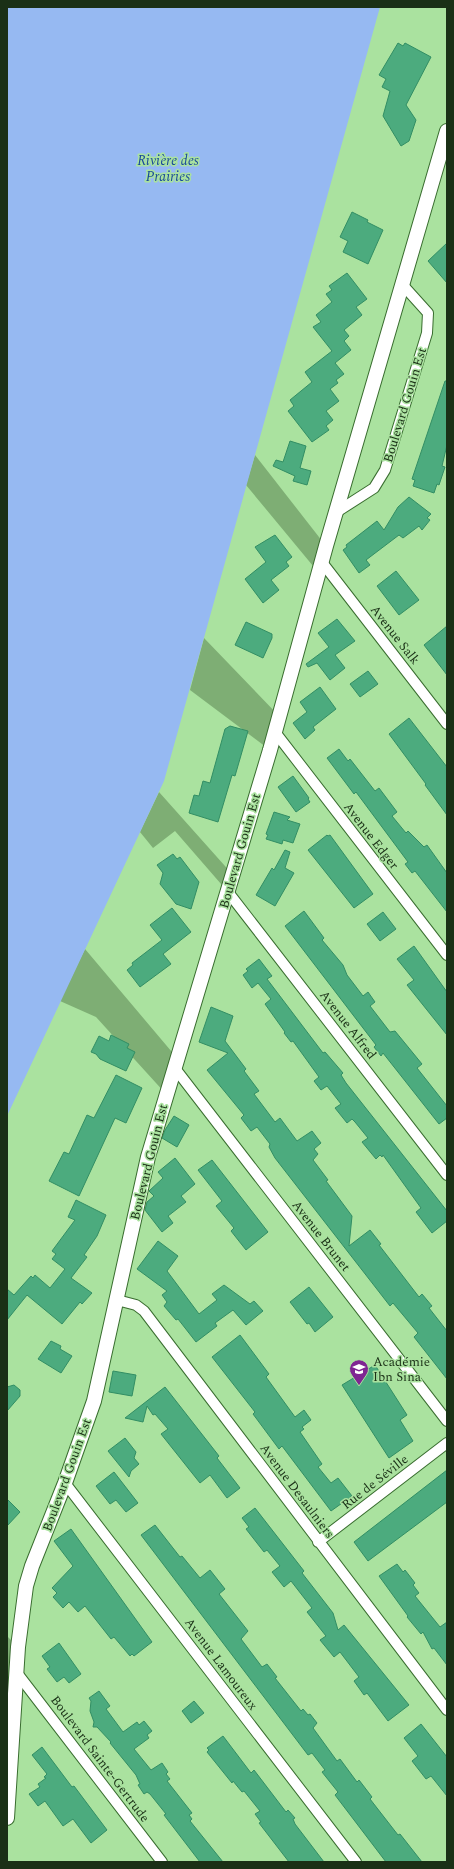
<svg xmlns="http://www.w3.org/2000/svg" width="454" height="1869" viewBox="0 0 454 1869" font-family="Spectral,serif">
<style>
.green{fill:#7eae74}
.water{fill:#96b9f2}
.building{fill:#4cab7e;stroke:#328e64}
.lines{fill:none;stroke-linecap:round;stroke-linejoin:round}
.street-casing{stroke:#396d2f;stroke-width:12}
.secondary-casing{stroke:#396d2f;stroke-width:16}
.street{stroke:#fff;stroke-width:10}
.secondary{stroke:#fff;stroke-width:14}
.labels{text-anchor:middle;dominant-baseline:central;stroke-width:3;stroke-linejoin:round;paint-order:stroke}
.street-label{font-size:13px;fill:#1a3016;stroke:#aae29f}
.poi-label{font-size:13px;fill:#1a3016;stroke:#aae29f;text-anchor:start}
.water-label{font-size:14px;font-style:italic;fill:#19499b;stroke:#aae29f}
</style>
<rect width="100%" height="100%" fill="#aae29f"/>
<path class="green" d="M255,455L326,546L318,572L246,485Z
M204,638L279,716L270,750L190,690Z
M159,792L233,875L228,892L175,831L153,848L140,832Z
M85,949L177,1058L166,1094L96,1017L60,1001Z
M7,1636L18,1647L7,1815Z"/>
<path class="water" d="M7,7H380L164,781L7,1116Z"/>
<path class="building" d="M398,43L403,46L405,43L431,57L406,105L416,120L409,141L401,146L383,116L390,91L382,87L386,79L379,75Z
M352,212L368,220L367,222L383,230L368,264L343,252L348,241L340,237Z
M447,243V283L428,261Z
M347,273L367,299L356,307L362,315L344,330L349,336L344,341L351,350L335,363L344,374L336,380L338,383L330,389L339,401L326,411L333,420L326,426L329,430L312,442L288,411L294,406L290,400L312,382L305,372L332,351L313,327L321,322L316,315L332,302L326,294L332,290L329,286Z
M445,381H447V445L442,466L445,467L439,485L437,484L434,493L413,486L415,480L412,479Z
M290,441L306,446L300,468L311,471L307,485L293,481L295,476L273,466L276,460L283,462Z
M409,497L431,514L427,518L430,520L422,530L419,526L403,538L399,535L366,560L370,565L359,573L343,550L347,547L346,545L377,521L384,530L398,507Z
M275,535L292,557L286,562L289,566L271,580L279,590L263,603L245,579L266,562L255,547Z
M396,571L419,600L399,615L377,586Z
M337,619L355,641L335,655L345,668L330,680L317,663L308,667L306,664L329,647L318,633Z
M246,622L272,634V638L263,658L235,645Z
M447,626V675L424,645Z
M368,671L378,684L360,697L350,684Z
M320,687L336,709L313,727L315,730L305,739L293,723L307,712L300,702Z
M409,718L447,767V815L425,785L426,784L389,734Z
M230,726L248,731L235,776L232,775L218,822L189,813L194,795L199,796L203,781L210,783L225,729Z
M339,749L348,761L350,759L375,791L379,788L397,812L392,816L406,833L408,831L424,847L427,845L447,873V912L415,871L412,873L405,864L408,862L356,792L354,794L327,758Z
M293,776L309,798L308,799L310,802L296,812L278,787Z
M274,812L290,817L287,820L300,824L293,843L283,840L282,844L266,839L268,835L266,834Z
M327,835L328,836L330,835L373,894L354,908L308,850Z
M285,850L290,852L285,868L294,873L275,906L256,895L272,868L274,870Z
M173,854L177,859L180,857L199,882L191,909L176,904L160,884L163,873L157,865Z
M172,908L191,932L163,954L171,964L140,987L127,970L133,965L132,963L162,940L150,925Z
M304,911L324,938L322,940L343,965L347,975L363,996L368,992L375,1002L370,1006L390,1032L395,1031L422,1064L417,1068L447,1106V1118L439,1124L383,1053L381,1056L374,1047L376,1045L285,926Z
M383,912L396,929L380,941L367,924Z
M414,946L447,992V1035L407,985L414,980L397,959Z
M259,959L272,976L267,979L323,1053L325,1052L343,1073L341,1075L346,1083L447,1211V1221L432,1233L416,1212L421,1208L383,1155L382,1157L380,1155L376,1159L362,1142L368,1138L355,1122L352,1119L347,1123L335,1108L341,1104L327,1086L321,1090L314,1081L319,1077L293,1041L291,1042L284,1033L285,1032L265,1004L271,999L258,983L252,988L243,975L248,971L246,969Z
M211,1007L233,1016L225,1041L246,1069L244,1071L259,1091L254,1094L275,1122L280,1118L297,1141L312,1131L321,1143L314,1149L318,1154L313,1160L328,1180L326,1181L352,1216L349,1246L370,1230L381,1244L379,1245L419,1297L422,1294L432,1306L429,1308L447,1331V1379L414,1337L418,1333L393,1303L390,1306L275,1158L269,1147L270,1144L257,1127L251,1131L241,1118L244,1115L207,1070L228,1053L199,1042Z
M111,1035L129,1044L127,1048L135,1052L126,1071L100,1059L96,1054L91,1052L99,1036L109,1041Z
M116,1075L142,1088L126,1123L115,1118L79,1196L49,1181L64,1152L69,1154L87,1115L94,1118Z
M174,1116L189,1125L177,1147L162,1138L165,1130Z
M175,1158L195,1184L181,1196L186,1202L168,1216L173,1223L162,1232L145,1210L147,1202L154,1196L149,1191L163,1178L158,1172Z
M212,1160L268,1232L246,1250L231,1231L234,1228L216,1206L222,1201L198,1170Z
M76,1200L106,1215L97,1236L84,1255L87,1257L71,1278L92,1293L82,1304L80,1302L62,1324L27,1295L7,1320V1289L14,1295L31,1276L33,1278L35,1275L50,1288L65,1269L52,1259L56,1254L52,1251L75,1220L68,1217Z
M158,1241L178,1256L167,1271L199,1314L217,1300L212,1294L224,1285L250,1304L254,1301L263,1311L246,1325L233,1310L215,1323L217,1326L196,1342L178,1319L176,1320L164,1306L167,1302L162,1295L167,1291L137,1269Z
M309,1287L333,1317L315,1332L309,1323L307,1324L290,1302Z
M240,1335L269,1374L266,1377L295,1417L304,1410L311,1420L302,1427L304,1429L300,1432L322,1464L318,1467L331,1483L338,1478L352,1496L331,1511L282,1446L279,1449L253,1414L255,1412L212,1357Z
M51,1341L61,1346L60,1349L72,1356L61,1373L38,1359Z
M375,1365L407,1415L400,1420L413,1441L389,1458L342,1385Z
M113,1371L136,1375L132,1396L109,1392Z
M14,1385L20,1390V1396L7,1411V1387Z
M165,1387L219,1456L217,1458L240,1488L227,1498L210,1475L200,1483L161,1434L168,1429L155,1414L153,1415L147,1406L143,1422L125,1418Z
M125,1438L136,1452L134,1458L139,1464L131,1471L129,1477L108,1451Z
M447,1470V1502L368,1561L354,1542Z
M114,1472L138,1503L126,1512L116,1500L110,1504L96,1486Z
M7,1499L20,1512L7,1526Z
M255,1508L304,1571L302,1573L333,1613L338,1630L344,1625L409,1705L388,1721L367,1693L364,1695L354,1681L359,1677L340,1652L334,1657L320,1640L326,1636L307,1612L312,1608L291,1581L284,1587L272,1572L280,1566L267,1550L264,1552L246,1529L249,1527L242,1518Z
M155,1525L180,1557L182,1556L200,1578L210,1570L225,1589L219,1594L248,1631L241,1639L262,1667L267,1664L277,1677L275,1678L301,1711L303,1709L308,1715L310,1714L317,1723L313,1728L337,1761L340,1759L357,1782L359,1780L372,1797L370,1799L398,1835L400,1834L422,1862H386L335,1795L338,1792L322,1772L325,1770L312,1753L308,1755L141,1535Z
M71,1529L152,1642L134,1656L132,1654L130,1656L114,1637L111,1639L85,1606L78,1612L69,1602L63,1608L53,1597L57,1593L52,1588L73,1566L54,1541Z
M397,1564L403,1572L405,1570L415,1583L413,1585L419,1593L415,1596L440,1627L447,1622V1665L434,1648L432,1649L423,1632L421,1634L407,1617L408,1616L379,1576Z
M59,1643L81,1674L69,1683L64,1677L57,1682L47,1669L50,1667L42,1656Z
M99,1691L110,1706L106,1709L123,1732L137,1722L139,1725L144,1721L152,1731L147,1735L149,1738L134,1749L151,1770L162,1763L168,1772L166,1774L170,1779L167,1781L192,1813L189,1815L192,1819L190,1821L223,1862H200L164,1815L166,1814L150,1794L147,1792L144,1794L138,1785L140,1784L136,1775L110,1743L111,1742L97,1727H93L94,1722L90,1711L91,1701L89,1698Z
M194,1701L204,1713L191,1723L182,1711Z
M421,1724L447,1757V1796L431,1776L426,1779L412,1761L418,1756L404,1738Z
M223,1736L251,1773L254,1770L286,1812L288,1810L295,1818L293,1819L295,1824L324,1862H289L259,1823L261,1822L255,1814L260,1811L244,1791L242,1792L233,1781L232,1783L207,1752L209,1750L207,1748Z
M42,1747L72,1787L74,1786L107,1830L91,1843L73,1819L63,1826L45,1801L38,1806L29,1794L40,1787L38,1784L46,1778L44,1777L47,1774L32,1755Z"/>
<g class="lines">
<defs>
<path id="street" d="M335,513L374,488L385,470L427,333L428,313L401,283
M321,561L447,724
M275,732L447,955
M228,892L447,1175
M174,1067L447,1421
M117,1300L136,1305L144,1311L447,1710
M65,1483L356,1862
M318,1542L447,1443
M17,1673L162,1862"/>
<path id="secondary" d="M7,1818L18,1647L26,1586L32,1566L65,1483L94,1401L148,1157L270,750L326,546L447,131"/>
</defs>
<use href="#street" class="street-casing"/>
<use href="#secondary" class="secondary-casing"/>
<use href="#street" class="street"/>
<use href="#secondary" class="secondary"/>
</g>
<defs>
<symbol id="school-pin" viewBox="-11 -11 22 30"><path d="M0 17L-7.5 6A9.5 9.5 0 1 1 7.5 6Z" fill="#7f2592" stroke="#aae29f"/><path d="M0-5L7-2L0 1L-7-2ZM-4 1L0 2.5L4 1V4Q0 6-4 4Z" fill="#fff"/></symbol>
</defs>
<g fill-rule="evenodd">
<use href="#school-pin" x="348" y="1358" width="22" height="30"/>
</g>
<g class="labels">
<g class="street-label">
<text transform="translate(405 405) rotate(-73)">Boulevard Gouin Est</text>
<text transform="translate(395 635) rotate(52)">Avenue Salk</text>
<text transform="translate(371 836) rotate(52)">Avenue Edger</text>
<text transform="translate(240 851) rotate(-74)">Boulevard Gouin Est</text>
<text transform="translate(348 1025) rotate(52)">Avenue Alfred</text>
<text transform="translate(149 1162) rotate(-76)">Boulevard Gouin Est</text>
<text transform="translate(321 1236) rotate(52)">Avenue Brunet</text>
<text transform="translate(67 1475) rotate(-70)">Boulevard Gouin Est</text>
<text transform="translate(375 1482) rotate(-38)">Rue de Séville</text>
<text transform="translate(297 1491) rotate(53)">Avenue Desaulniers</text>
<text transform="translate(221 1664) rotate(53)">Avenue Lamoureux</text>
<text transform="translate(100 1759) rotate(53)">Boulevard Sainte-Gertrude</text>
</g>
<g class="poi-label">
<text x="373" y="1362">Académie<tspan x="373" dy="15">Ibn Sina</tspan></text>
</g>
<g class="water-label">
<text x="168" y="160">Rivière des<tspan x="168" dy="16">Prairies</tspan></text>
</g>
</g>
<rect width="454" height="1869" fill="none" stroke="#1a3016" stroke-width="16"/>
</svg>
